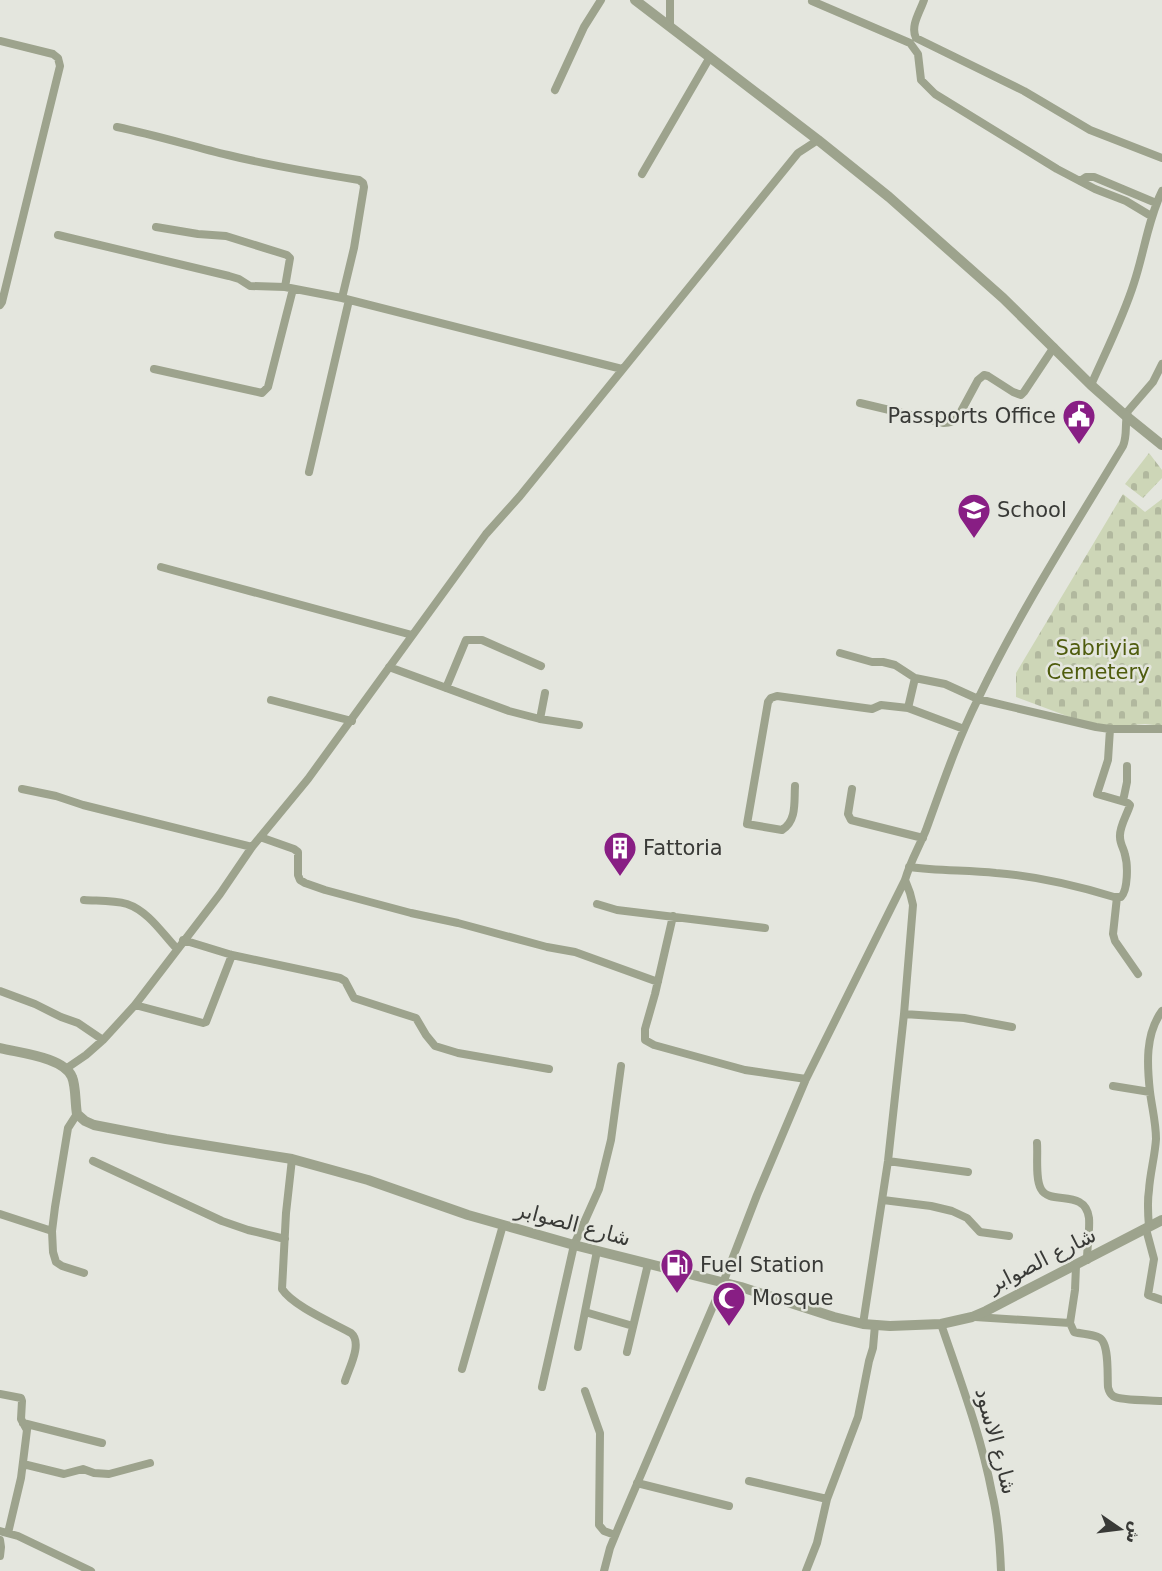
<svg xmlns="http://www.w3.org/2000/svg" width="1162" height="1571" viewBox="0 0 1162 1571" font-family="'DejaVu Sans','Noto Sans Arabic',sans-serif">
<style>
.cemetery{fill:url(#cemetery-stones)}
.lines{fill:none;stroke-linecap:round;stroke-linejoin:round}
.minor{stroke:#9da38d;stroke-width:8}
.tertiary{stroke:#9da38d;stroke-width:10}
.labels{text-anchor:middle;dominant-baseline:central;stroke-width:5;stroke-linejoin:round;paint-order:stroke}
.poi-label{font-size:21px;fill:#393a37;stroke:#e4e6de;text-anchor:start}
.park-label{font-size:21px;fill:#4f5c0e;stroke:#e4e6de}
.street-label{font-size:21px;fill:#393a37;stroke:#e4e6de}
</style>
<defs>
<pattern id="cemetery-stones" width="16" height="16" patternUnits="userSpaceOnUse" patternTransform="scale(1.5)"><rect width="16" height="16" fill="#cdd6b7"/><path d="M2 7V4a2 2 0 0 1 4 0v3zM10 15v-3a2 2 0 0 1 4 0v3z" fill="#b1b89e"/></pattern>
</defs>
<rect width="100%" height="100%" fill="#e4e6de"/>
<path class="cemetery" d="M1149,453L1162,470V478L1143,498L1125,484Z
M1123,494L1145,512L1162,499V726L1145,724L1099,728L1016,697V673Z"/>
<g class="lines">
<path class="minor" d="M924,0C920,12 910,26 916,38L1024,91L1090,130L1162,158
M812,1L910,43L918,54L921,80L935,94L1057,169L1095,189L1126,201L1151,216
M670,26V0
M0,41L53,54L58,58L60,66L2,302L0,305
M555,90L584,27L601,0
M117,127C155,135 191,146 228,155C272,166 315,173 359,180L363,183L364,187L354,248L342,298
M642,174L710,57
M1080,181L1086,177H1094L1156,203
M156,227L198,234L226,236L287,255L290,258L285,287
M58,235L229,276L239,279L250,286L285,287L342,298L622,369
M154,369L262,393L268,387L293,289
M1091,385C1106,351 1123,318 1134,283C1144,253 1148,220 1162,191
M860,403L944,423C950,423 953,422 958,417L978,380L984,375L988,376L1013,392L1021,395L1024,392L1054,347
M309,472L349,300
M161,567L412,635
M840,653L872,662H883L895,665L915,678
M389,667L509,711L540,719L579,725
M446,688L466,640H482L541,666
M271,700L352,721
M540,719L545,693
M964,729L908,708L915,678L945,684L978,699L1096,727L1110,729H1162
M795,786C794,802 797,821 782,830L747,824L768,702L771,698L777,696L872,709L881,705L908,708
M22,789L56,796L83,805L252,847
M852,789L848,814L851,820L923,838
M1123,801L1127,782V766
M260,837L294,849L298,852V875L300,880L305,883L325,890L411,913L458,923L547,947L575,952L658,982
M909,867C938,871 967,870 996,873C1037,876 1075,885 1114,897H1121C1128,890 1128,865 1125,855C1124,849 1120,844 1120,837C1119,827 1127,815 1130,805L1128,803L1097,794L1108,760L1110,729
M1117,897L1113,934L1115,941L1138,974
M84,900C98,901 113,900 127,904C148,911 162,933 177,949
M597,904L617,910L765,928
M673,916L655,994L645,1029V1040L654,1045L745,1070L806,1079
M183,940L232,955L340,978L345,981L354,998L416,1018L426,1035L435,1046L458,1053L549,1069
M0,991L35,1004L61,1017L78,1023L103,1040
M135,1005L203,1023L206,1022L232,955
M904,1014L964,1018L1012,1027
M67,1068L86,1055L103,1040L135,1005L220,894L252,847L308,779L486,534L520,496L798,153L818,140
M1113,1086L1150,1092
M77,1114L68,1128L55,1207L52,1231L53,1252L56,1262L62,1266L84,1273
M1037,1143C1038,1155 1035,1179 1041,1189C1050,1206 1085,1188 1089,1218C1090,1231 1087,1247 1087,1260
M292,1159L286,1213L282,1289C293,1306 333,1323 351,1333C363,1343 349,1368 345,1381
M93,1161L222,1221L248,1230L285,1239
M888,1161L968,1172
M883,1200L931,1206L952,1211L967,1218L980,1232L1009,1236
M0,1214L52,1231
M1149,1227C1148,1215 1147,1202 1149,1190C1150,1173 1155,1156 1156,1139C1156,1123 1152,1108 1150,1092C1147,1065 1145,1034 1162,1011
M1146,1229L1154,1259L1148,1295L1162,1300
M1076,1266L1075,1290L1070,1323L1074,1332C1082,1334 1090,1334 1098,1337C1110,1341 1107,1376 1108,1387C1109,1391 1109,1393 1113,1396C1121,1401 1151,1400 1162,1401
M585,1312L633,1326
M975,1317L1070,1323
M863,1324L888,1161L904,1014L913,905L910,893L905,880
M941,1324C960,1380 981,1435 992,1493C998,1518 1000,1545 1001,1571
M578,1347L597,1251
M627,1352L648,1264
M462,1369L503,1225
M542,1387L574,1245L599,1189L611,1140L621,1066
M585,1391L600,1433L599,1525L604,1531L615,1535
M0,1394L21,1398L22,1401L21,1419L27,1430L21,1478L8,1533
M23,1423L102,1443
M23,1464L64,1474L83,1469L94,1473L109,1474L150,1463
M749,1481L827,1499
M637,1483L729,1506
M0,1531L18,1536L91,1571
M0,1540L1,1547L0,1556
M604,1571L610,1548L619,1526L723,1283L757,1195L806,1079L905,880C910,862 919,847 926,830C942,786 957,741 978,699C1020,611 1073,529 1123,446C1128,434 1124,423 1128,411L1153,382L1162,364
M806,1571L817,1543L827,1499L858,1417L869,1361L873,1348L875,1325"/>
<path class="tertiary" d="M635,0L818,140L889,197L1003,298L1091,385L1126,416L1162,445
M0,1048C19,1053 64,1057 72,1077C76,1086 75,1103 77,1114L85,1121L94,1125L166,1139L292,1159L368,1180L468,1215L574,1245L741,1287L834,1317L863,1324L890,1326L941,1324L972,1317L986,1311L1162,1220"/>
</g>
<defs>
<symbol id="civic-pin" viewBox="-11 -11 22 30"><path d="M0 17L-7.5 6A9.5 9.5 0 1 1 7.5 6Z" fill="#881e84" stroke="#e4e6de"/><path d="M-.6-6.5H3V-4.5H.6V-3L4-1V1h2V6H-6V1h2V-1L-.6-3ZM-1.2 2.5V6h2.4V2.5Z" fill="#fff"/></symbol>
<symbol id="school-pin" viewBox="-11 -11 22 30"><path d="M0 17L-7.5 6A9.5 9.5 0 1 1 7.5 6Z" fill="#881e84" stroke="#e4e6de"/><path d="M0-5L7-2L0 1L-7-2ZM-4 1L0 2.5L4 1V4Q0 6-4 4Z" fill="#fff"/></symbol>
<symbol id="building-pin" viewBox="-11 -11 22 30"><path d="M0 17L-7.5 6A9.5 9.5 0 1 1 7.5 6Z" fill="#881e84" stroke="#e4e6de"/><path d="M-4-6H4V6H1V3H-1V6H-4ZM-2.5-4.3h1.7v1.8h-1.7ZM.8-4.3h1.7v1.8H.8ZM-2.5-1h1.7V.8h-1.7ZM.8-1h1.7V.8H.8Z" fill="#fff"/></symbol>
<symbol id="fuel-pin" viewBox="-11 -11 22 30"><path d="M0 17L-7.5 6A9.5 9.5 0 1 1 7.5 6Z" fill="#881e84" stroke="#e4e6de"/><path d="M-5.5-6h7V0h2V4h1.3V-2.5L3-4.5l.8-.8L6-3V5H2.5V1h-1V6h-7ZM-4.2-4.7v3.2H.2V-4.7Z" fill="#fff"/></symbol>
<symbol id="mosque-pin" viewBox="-11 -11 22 30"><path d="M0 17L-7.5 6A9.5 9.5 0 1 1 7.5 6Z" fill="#881e84" stroke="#e4e6de"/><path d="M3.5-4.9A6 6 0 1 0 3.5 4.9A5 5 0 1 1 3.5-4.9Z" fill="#fff"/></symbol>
</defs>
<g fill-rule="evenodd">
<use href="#civic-pin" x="1060" y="397" width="38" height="52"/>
<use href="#school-pin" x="955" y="491" width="38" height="52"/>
<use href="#building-pin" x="601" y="829" width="38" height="52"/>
<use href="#fuel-pin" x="658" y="1246" width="38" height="52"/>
<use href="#mosque-pin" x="710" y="1279" width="38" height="52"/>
</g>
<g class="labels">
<g class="poi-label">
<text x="1056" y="416" text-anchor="end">Passports Office</text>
<text x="997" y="510">School</text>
<text x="643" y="848">Fattoria</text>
<text x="700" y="1265">Fuel Station</text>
<text x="752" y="1298">Mosque</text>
</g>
<g class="park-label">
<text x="1098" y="648">Sabriyia<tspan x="1098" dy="24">Cemetery</tspan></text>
</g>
<g class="street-label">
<text transform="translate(573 1224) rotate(15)">شارع الصوابر</text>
<text transform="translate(1042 1260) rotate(-27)">شارع الصوابر</text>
<text transform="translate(996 1441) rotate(75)">شارع الاسود</text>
</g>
</g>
<g transform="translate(1120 1529) rotate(104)" stroke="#e4e6de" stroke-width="4.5" paint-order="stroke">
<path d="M0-4.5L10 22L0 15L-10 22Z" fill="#393a37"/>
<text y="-9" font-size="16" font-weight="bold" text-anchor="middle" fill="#393a37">ش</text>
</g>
</svg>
